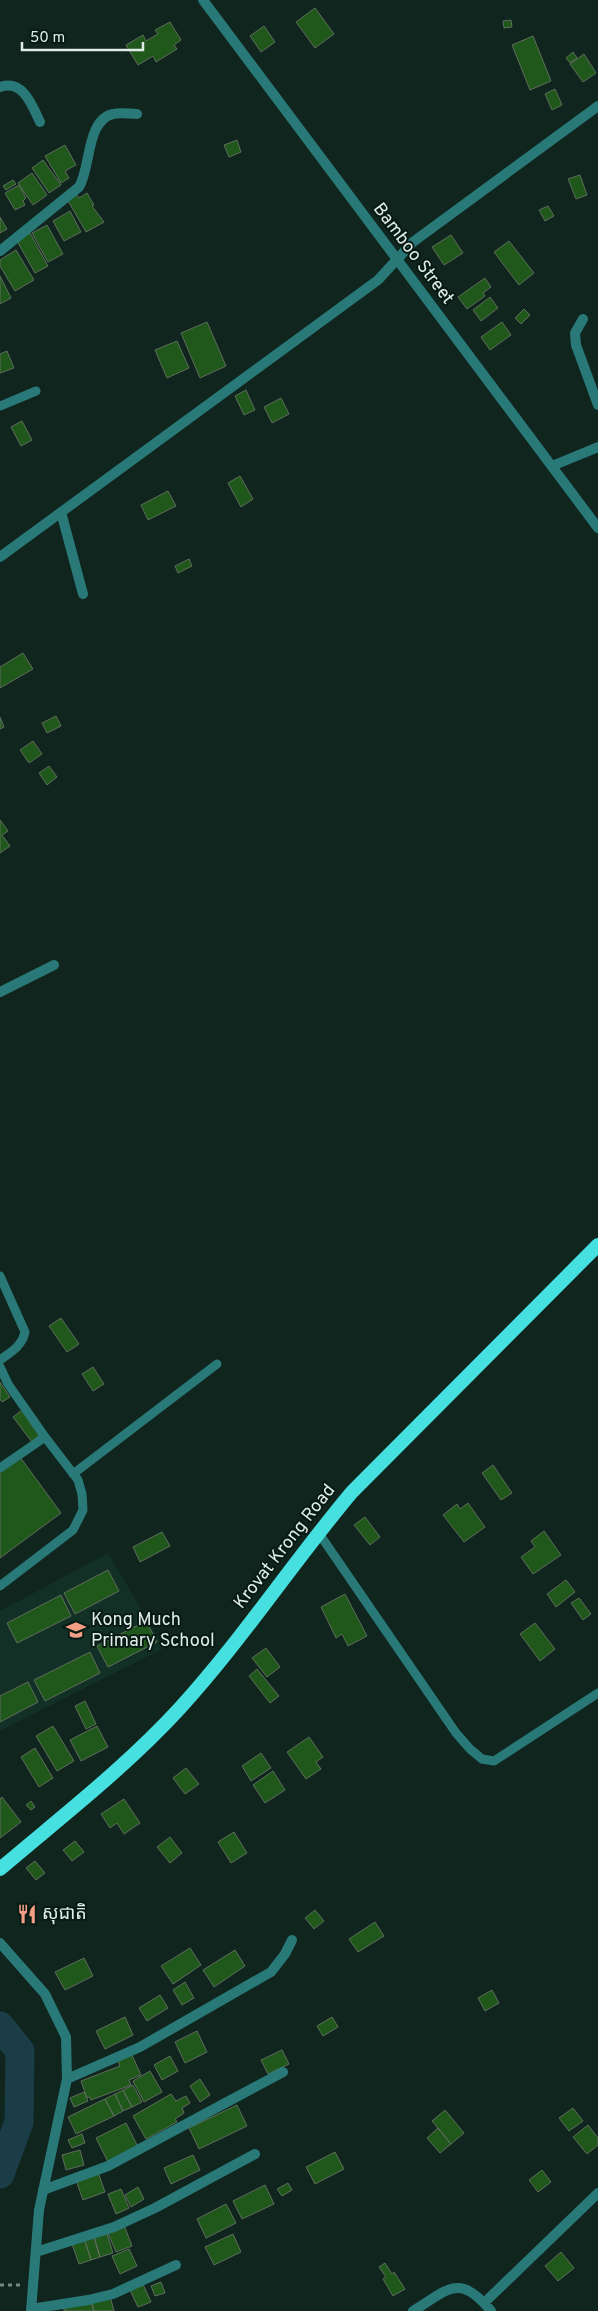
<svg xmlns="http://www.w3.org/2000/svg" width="598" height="2311" viewBox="0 0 598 2311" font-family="Overpass,'Noto Sans Khmer',sans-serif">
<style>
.built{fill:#123026}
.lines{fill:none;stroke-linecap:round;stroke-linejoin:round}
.river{stroke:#1b3d48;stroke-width:29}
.building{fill:#20571b;stroke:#5f6d5d}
.path{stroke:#75867f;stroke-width:3;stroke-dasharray:4 4;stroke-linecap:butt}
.service{stroke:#297979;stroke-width:9}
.minor{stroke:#297979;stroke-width:10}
.tertiary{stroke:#297979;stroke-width:10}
.trunk{stroke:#47e0e0;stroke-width:14}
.labels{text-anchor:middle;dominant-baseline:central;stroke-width:4;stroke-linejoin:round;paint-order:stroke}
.street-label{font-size:18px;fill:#e0ece7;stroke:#071b14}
.poi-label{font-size:18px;fill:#e0ece7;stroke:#071b14;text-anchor:start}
</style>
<rect width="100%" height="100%" fill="#10251d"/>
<path class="built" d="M108,1553L164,1648L0,1731V1611Z"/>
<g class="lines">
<path class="river" d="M0,2026L20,2051L19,2122L0,2174"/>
</g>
<path class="building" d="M315,8L334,34L315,48L296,22Z
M511,20L512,27L504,28L503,21Z
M170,22L181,40L174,45L177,49L156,62L153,56L138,65L126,45L143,35L146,41L158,34L155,30Z
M264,26L275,42L261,52L250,36Z
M533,36L551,81L530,90L512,45Z
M573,52L577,58L570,63L566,58Z
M584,54L596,73L583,82L570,64Z
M555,89L562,105L552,110L545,94Z
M237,140L241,152L229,157L224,145Z
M65,145L76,165L65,171L69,178L61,183L45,156Z
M43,160L61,185L49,193L32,168Z
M32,173L47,195L33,205L18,183Z
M580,175L587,195L576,199L568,179Z
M13,180L16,184L6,190L3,186Z
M19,185L26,198L23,201L25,205L15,210L5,193Z
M87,193L94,205L92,206L104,222L86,232L67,199L76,194L79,198Z
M548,206L554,216L545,221L539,210Z
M70,211L81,232L64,241L53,221Z
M0,217L7,229L0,233Z
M47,225L63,254L48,262L32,233Z
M30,233L48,266L35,273L17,241Z
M451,235L463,253L444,265L432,247Z
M509,241L534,273L519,285L494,252Z
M16,250L34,280L15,291L0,266V260Z
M0,276L11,298L0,304Z
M485,278L491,287L483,293L485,296L467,309L458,297Z
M490,297L498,308L481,321L473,310Z
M524,309L530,315L521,324L515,318Z
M207,322L226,366L200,378L181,333Z
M502,322L511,335L490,350L481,337Z
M177,341L189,368L167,378L155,350Z
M7,351L14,368L0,373V354Z
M246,390L255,410L244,415L235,396Z
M281,398L289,414L272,423L264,407Z
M22,421L32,440L21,446L11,427Z
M240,476L253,499L241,507L228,483Z
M168,491L176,506L148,520L141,505Z
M189,559L192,566L178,573L175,566Z
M23,653L33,669L0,688V667Z
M56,716L61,726L47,733L42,723Z
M0,717L4,727L0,729Z
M33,741L42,754L29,763L20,750Z
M49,766L57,777L47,785L39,773Z
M0,820L8,831L2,835L10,846L0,853Z
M61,1318L79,1344L67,1352L49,1326Z
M93,1367L104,1384L93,1391L82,1374Z
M0,1382L10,1397L2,1402L0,1399Z
M22,1410L40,1435L32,1442L13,1417Z
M20,1457L61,1513L0,1558V1472Z
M493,1465L512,1493L501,1500L482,1473Z
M468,1503L485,1527L464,1542L443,1515L457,1504L460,1509Z
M365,1517L380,1537L370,1545L354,1525Z
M544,1531L561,1555L533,1574L521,1557L535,1547L531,1541Z
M162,1532L170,1546L140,1562L133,1547Z
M108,1570L119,1591L75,1614L64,1593Z
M566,1580L575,1592L556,1607L547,1594Z
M345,1594L367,1636L348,1646L342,1634L336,1638L321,1607Z
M61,1595L71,1616L17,1643L7,1623Z
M579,1598L591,1614L583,1620L571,1603Z
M146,1621L157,1642L108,1667L97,1646Z
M535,1623L555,1649L540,1661L520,1634Z
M266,1648L280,1667L267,1677L252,1658Z
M90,1652L100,1673L45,1701L34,1680Z
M257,1669L279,1696L270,1703L249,1676Z
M28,1682L38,1702L0,1722V1696Z
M85,1701L96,1724L86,1729L75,1706Z
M53,1726L74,1761L57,1771L36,1736Z
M97,1726L108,1747L81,1761L70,1740Z
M309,1737L323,1757L316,1762L321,1769L306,1779L287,1752Z
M35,1748L53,1778L39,1787L21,1757Z
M261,1753L271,1768L251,1781L242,1766Z
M186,1768L199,1784L185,1794L173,1778Z
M273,1771L285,1790L265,1803L253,1785Z
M2,1797L21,1822L0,1838V1799Z
M124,1799L140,1823L124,1834L117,1823L110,1828L101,1814Z
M31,1801L35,1807L31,1810L26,1805Z
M234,1832L247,1853L231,1863L218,1842Z
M170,1837L182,1853L170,1863L157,1847Z
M75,1841L84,1852L72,1861L63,1850Z
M35,1861L45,1873L36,1880L26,1868Z
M315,1910L324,1921L314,1929L305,1918Z
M375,1922L384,1936L358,1952L349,1939Z
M190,1948L201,1965L173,1984L161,1966Z
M235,1950L245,1966L214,1987L203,1970Z
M84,1958L93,1976L65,1990L55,1972Z
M185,1982L194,1998L182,2005L173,1990Z
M492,1990L499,2003L485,2011L478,1998Z
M160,1995L168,2008L147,2021L139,2008Z
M125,2017L133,2035L105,2049L96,2031Z
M332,2017L338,2027L323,2036L317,2026Z
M197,2031L207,2052L185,2063L175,2042Z
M282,2050L289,2064L268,2074L261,2060Z
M131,2053L141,2075L129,2080L131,2085L91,2100L90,2097L87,2098L81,2081L120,2066L117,2059Z
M170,2056L178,2071L162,2080L154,2065Z
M150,2071L162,2092L144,2102L133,2081Z
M200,2079L210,2095L200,2102L190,2086Z
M133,2085L142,2102L132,2107L123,2090Z
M123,2090L132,2107L123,2111L115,2094Z
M84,2092L88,2101L74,2107L70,2098Z
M115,2094L123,2111L114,2116L105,2099Z
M171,2094L176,2101L186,2096L190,2103L182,2108L184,2113L175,2119L177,2122L146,2139L133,2116Z
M105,2099L114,2116L76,2134L68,2117Z
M237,2105L247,2126L199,2149L189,2128Z
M573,2108L583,2121L569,2131L559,2118Z
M445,2110L464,2133L451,2144L432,2121Z
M126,2123L138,2147L108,2162L96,2138Z
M588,2125L598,2138V2145L587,2154L573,2137Z
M438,2128L451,2144L440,2153L427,2138Z
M82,2134L85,2143L72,2148L68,2140Z
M80,2150L84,2165L66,2170L62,2155Z
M335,2152L344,2169L315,2184L306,2167Z
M193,2155L200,2170L171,2184L164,2168Z
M542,2170L551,2182L538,2192L529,2180Z
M98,2172L105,2192L83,2200L76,2180Z
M288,2183L292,2190L282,2196L277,2189Z
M265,2185L274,2204L242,2219L233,2201Z
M138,2187L144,2199L131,2207L125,2195Z
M121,2189L129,2208L116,2214L108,2194Z
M226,2204L236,2223L206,2238L197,2219Z
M124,2225L132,2246L116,2252L107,2231Z
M107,2234L113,2253L100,2257L94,2237Z
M233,2234L241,2252L214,2265L205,2247Z
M94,2237L100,2257L91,2260L85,2241Z
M85,2241L91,2260L79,2264L72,2244Z
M129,2249L137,2266L120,2274L112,2256Z
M561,2252L574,2268L558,2281L545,2266Z
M385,2263L392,2274L394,2272L405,2289L393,2296L383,2279L386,2277L379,2267Z
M142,2282L151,2302L138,2307L129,2288Z
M161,2282L165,2293L155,2296L151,2286Z
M110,2296L114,2311H94L91,2301Z
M91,2301L94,2311H64V2309Z"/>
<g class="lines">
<path class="path" d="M0,2285H22"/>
<path class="service" d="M0,406L36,391
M0,1276L25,1332C22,1346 11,1352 0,1360
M0,1367L8,1384L45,1437L78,1480L82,1494L83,1510L73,1530L0,1586
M0,1468L45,1437
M73,1474L217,1364
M318,1532L456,1733L470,1749L482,1759L494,1761L598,1693"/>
<path class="minor" d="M0,87C23,79 32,105 40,122
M0,251L79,187C91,168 86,120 113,114C121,112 129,114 137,114
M583,319L575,333L576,345L598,405
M552,466L598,447
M61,512L83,594
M0,557L378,280L413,242L598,106
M0,992L54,965
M0,1943L45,1994L66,2037L67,2079L39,2210L31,2311
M67,2079L140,2047L271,1972L285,1954L292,1940
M43,2190L108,2166L283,2072
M36,2252L114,2227L155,2208L255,2154
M484,2303L598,2193
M31,2309L88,2300L113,2294L176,2265
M413,2311C448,2290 459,2272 491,2311"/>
<path class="tertiary" d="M203,0L598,528"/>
<path class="trunk" d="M0,1869C61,1817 126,1767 180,1708C242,1640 293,1562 352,1492L598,1245"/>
</g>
<defs>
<symbol id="school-bare" viewBox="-9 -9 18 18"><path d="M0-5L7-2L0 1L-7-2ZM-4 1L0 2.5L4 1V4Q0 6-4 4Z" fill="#f39f86" stroke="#071b14" stroke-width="2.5" paint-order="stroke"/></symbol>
<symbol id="restaurant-bare" viewBox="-9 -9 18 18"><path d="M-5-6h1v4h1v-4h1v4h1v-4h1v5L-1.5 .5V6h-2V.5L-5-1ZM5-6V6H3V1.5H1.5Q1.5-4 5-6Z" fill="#f39f86" stroke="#071b14" stroke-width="2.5" paint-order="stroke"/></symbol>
</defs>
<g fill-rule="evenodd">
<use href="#school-bare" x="62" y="1616" width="28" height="28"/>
<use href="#restaurant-bare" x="13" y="1900" width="28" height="28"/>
</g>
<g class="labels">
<g class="street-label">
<text transform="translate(413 254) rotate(53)">Bamboo Street</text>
<text transform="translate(285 1547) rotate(-52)">Krovat Krong Road</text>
</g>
<g class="poi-label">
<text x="91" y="1620">Kong Much<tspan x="91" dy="21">Primary School</tspan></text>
<text x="42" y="1914">សុជាតិ</text>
</g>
</g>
<path d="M22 42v8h121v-8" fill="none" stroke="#e0ece7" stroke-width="2.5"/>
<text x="30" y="42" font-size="15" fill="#e0ece7" stroke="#071b14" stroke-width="4" paint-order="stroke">50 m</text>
</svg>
